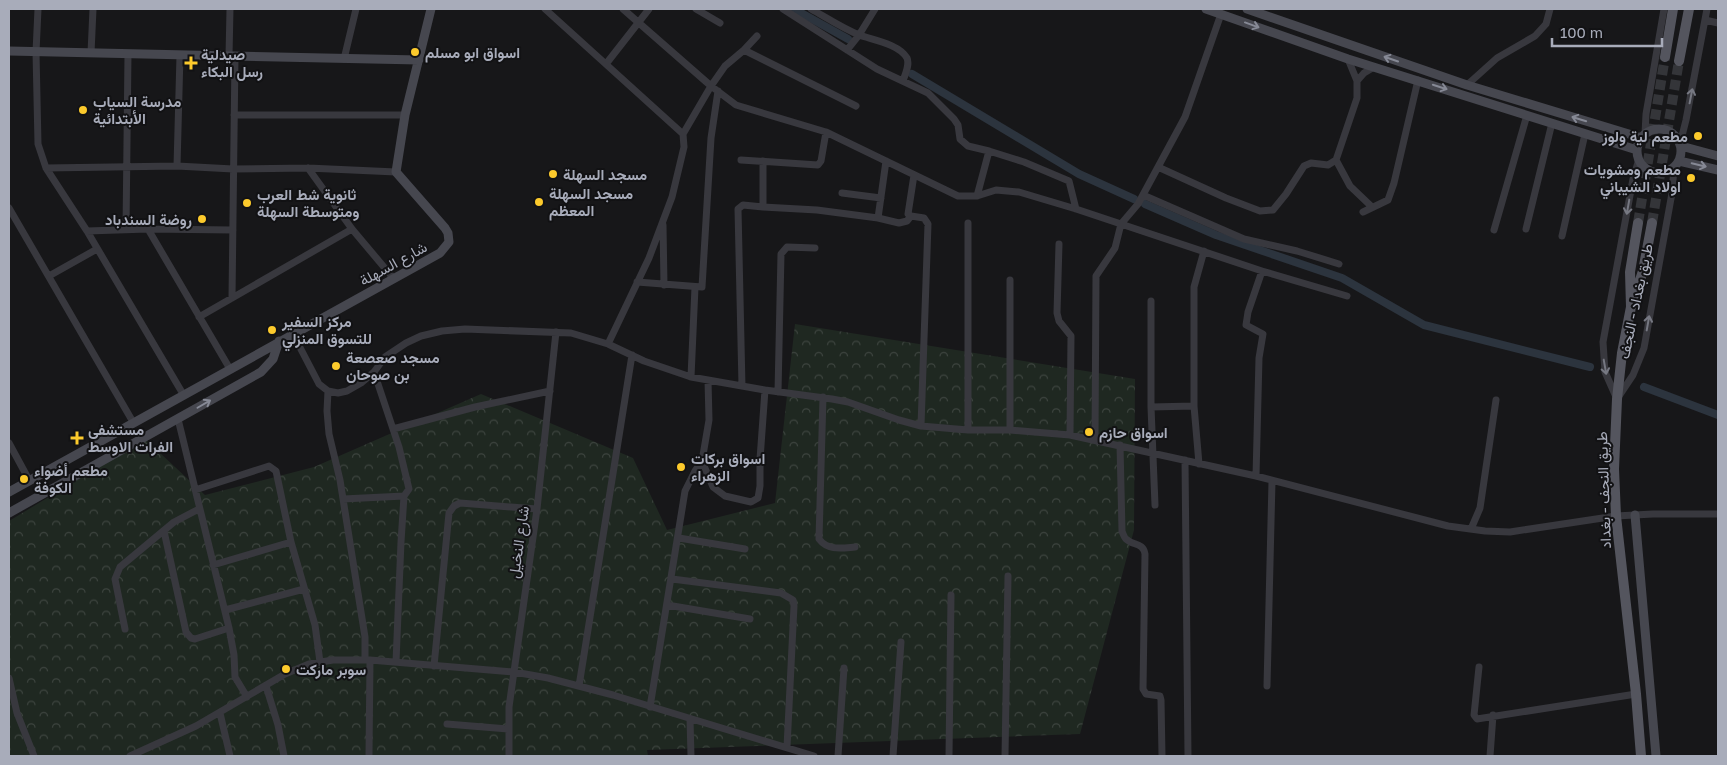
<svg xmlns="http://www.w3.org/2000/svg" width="1727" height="765" viewBox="0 0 1727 765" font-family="'Golos Text',Vazirmatn,sans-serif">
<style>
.forest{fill:url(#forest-crowns)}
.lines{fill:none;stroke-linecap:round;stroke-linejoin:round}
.canal{stroke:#2c343e;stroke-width:8}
.primary-tunnel{stroke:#343539;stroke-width:10;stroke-dasharray:10 5;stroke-linecap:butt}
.street{stroke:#38383e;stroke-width:7}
.secondary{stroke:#46474f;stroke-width:9}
.primary{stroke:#54555e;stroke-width:10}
.oneway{stroke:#868995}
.oneway2{stroke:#767882}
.poi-dot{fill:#fcca2c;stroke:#121214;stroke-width:2}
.labels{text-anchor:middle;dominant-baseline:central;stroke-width:4;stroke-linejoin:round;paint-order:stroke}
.poi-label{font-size:15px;font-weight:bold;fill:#a8acba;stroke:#121214;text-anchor:start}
.street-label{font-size:15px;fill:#a8acba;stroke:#121214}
</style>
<defs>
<pattern id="forest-crowns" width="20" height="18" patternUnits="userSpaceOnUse" patternTransform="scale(1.25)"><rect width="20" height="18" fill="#1f2821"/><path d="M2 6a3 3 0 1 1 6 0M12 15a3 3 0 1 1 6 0" fill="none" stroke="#3d443f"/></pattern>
</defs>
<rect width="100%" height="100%" fill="#171719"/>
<path class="forest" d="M795,324L1135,379L1134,530L1080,734L647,750L648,756H9V521L145,439L205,495L314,467L481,394L633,458L667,530L775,503Z"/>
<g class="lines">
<path class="canal" d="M794,9L848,39
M912,74L1079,174L1134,199
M1145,204L1216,235L1342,278L1424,325L1590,367
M1644,387L1718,415"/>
<path class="primary-tunnel" d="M1638,223L1665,57
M1652,223L1679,61"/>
<path class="street" d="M38,9L36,52L38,144L46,168L87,231L183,394
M545,9L683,134
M623,9L711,86L736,105L826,132L958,196H977L996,190L1019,192L1076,209L1262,271L1347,296
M696,9L720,23
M783,9L877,69L928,93L954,119L958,125L960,139L968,146L989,151L1024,162L1069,181L1076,209
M811,9C827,18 842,28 859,35C873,40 899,44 907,58C910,65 905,74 903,81
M1705,20L1718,23
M744,50L856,106
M847,50L859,35L875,9
M91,53L93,9
M229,56L230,9
M344,59L356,9
M606,64L649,9
M1357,81L1364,73L1374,67
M1467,85L1497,58L1535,36L1546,24L1550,9
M234,115H405
M1645,134L1646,114L1664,9
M1680,144L1686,120L1707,9
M1639,159L1633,179L1603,342L1605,372L1617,399L1633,375L1644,348L1672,193L1674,168
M741,160L818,165L821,161L826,132
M1336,160L1350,186L1372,207
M177,166L180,55
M1158,167L1226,198L1260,211L1273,210L1286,194L1304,166L1311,163L1328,165L1336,160L1357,98V81L1348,59
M46,168L177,166L233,169L308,168L396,172
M308,168L352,229L394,279
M914,175L908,214L911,216L924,218L928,224L921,426
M842,193L881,198
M1143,195L1244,239L1297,251L1339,264
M977,196L989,151
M763,207L817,210L878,218L899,223L907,221L911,216
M9,208L133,422
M1363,212L1388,200L1394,183L1418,80
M878,218L886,161
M663,225L664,285
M126,229L128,54
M148,229L230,369
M1526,229L1552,123
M1494,230L1527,115
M87,231L148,229L233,230
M1562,236L1585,134
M1059,244L1057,313L1059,321L1071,336L1070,435
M49,276L97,249
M637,282L702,287L711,138L718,91
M232,298L235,56
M1151,301V407L1155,505
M199,317L352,229
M293,334L319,384L328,391L338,393L347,391L361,383L374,372L385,357L406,343L421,336L442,331L465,329L571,333L608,344L644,361L691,377L765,390L832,399L848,402L899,420L921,426L968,430H1010L1070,435L1256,476L1448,526L1485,531L1510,532L1616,516L1653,514H1718
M608,344L649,258L672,197L684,147L683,134L711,86L725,66L744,50L757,36
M374,372L399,447L409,489L404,496L401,542L396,662
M691,377L695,287
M742,386L738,209L743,205L763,207V161
M328,391L327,411L329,434L340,480L365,637V660
M778,392L781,254L787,247L815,248
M823,397L819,539C828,551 842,548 855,547
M1151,407L1194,406
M178,419L229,628L234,655L235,677L247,697
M393,429L475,407L550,391
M968,430V223
M1010,430V280
M1095,440L1096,276L1115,248L1121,224L1138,204L1185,117L1221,14
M9,443L29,480
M1120,445L1122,531C1123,534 1124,537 1126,539C1133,546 1143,542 1145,554L1143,689L1146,694L1160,696L1161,700L1162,756
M1185,460L1188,756
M702,461L713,487L725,496L751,502L758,498L760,486V459L765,390
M1199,464L1194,406V287L1204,251
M1256,476L1259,358L1263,334L1246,325L1248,312L1262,271
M195,490L266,467L269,466L276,471L291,542L315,625L320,662
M343,499L404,496
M1471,529L1480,508L1496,400
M164,531L186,632L191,638L195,639L229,628
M679,538L745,549
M213,565L291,542
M672,579L781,593L793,600L794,606L787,747
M667,605L750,619
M225,610L304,589
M125,629L115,579L120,567L174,522L199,509
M434,666L449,513L454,506L460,503L537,509
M1479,667L1474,715L1477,719L1636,694
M9,678L17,713L34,756
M266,686L278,725L284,756
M579,686L632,355
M1267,686L1272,481
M650,707L685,491L695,471L702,461L709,420L708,380
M220,713L230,756
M690,719L691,756
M447,724L508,729
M369,755L370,660
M130,756L196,726L285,674L309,664L333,660H370L514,672L548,678L613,695L814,756
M509,756V707L537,509L556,332
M838,756L844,668
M893,756L901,642
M949,756L951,595
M1005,756L1008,576
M1490,756L1493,715"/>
<path class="secondary" d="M1206,9L1348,59L1637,150
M1247,9L1467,85L1642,138
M9,51L419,60
M1637 151a22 22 0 1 1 44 0a22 22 0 1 1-44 0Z
M1681,146L1718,156
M1679,161L1718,170
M9,492L440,253L449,242L448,233L445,228L396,172L405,115L431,9
M9,513L261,372L273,359L279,341
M1635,515L1656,756"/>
<path class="primary" d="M1665,57L1673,9
M1679,61L1689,9
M1638,223L1630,272L1631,307L1622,353L1617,399L1614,469L1616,516L1636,694L1641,756
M1632,304L1643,271L1652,223"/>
</g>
<defs><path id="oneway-shaft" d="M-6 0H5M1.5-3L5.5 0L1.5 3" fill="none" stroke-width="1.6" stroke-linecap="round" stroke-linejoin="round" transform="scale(1.25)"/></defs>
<g class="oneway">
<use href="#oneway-shaft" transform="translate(1252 25) rotate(20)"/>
<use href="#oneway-shaft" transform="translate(1391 59) rotate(-161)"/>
<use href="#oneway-shaft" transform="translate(1440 87) rotate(18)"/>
<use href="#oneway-shaft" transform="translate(1579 119) rotate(-163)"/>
<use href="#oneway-shaft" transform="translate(1699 165) rotate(13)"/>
<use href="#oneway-shaft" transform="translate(204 404) rotate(-30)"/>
</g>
<g class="oneway2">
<use href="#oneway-shaft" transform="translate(1691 96) rotate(-79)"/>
<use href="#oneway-shaft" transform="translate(1628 207) rotate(100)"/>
<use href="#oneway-shaft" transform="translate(1648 323) rotate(-80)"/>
<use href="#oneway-shaft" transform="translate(1605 367) rotate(80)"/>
</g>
<g class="poi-dot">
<circle cx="415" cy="52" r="5"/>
<path d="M188.5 55.5h5v5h5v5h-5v5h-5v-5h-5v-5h5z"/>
<circle cx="83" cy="110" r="5"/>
<circle cx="1698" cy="136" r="5"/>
<circle cx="553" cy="174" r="5"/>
<circle cx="1691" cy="178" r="5"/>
<circle cx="539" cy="202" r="5"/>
<circle cx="247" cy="203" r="5"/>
<circle cx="202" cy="219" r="5"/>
<circle cx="272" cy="330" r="5"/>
<circle cx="336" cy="366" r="5"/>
<circle cx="1089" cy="432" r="5"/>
<path d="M74.5 430.5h5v5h5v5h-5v5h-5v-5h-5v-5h5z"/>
<circle cx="681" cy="467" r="5"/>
<circle cx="24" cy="479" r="5"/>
<circle cx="286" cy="669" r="5"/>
</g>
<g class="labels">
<g class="poi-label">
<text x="425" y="52">اسواق ابو مسلم</text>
<text x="201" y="54">صيدلية<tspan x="201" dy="17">رسل البكاء</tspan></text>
<text x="93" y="101">مدرسة السياب<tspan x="93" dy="17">الأبتدائية</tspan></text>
<text x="1688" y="136" text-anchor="end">مطعم لية ولوز</text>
<text x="1681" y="169" text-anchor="end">مطعم ومشويات<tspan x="1681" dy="17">اولاد الشيباني</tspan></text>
<text x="563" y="174">مسجد السهلة</text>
<text x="549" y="193">مسجد السهلة<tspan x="549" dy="17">المعظم</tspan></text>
<text x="257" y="194">ثانوية شط العرب<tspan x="257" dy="17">ومتوسطة السهلة</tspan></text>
<text x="192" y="219" text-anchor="end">روضة السندباد</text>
<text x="282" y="321">مركز السفير<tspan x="282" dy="17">للتسوق المنزلي</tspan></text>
<text x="346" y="357">مسجد صعصعة<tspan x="346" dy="17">بن صوحان</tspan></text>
<text x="88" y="429">مستشفى<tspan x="88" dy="17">الفرات الاوسط</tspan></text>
<text x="1099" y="432">اسواق حازم</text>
<text x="691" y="458">اسواق بركات<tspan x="691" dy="17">الزهراء</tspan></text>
<text x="34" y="470">مطعم أضواء<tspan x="34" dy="17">الكوفة</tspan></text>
<text x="296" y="669">سوبر ماركت</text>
</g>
<g class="street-label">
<text transform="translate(393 263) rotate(-29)">شارع السهلة</text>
<text transform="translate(1635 301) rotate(-78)">طريق بغداد - النجف</text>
<text transform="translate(1603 490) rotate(-92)">طريق النجف - بغداد</text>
<text transform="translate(518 542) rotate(-82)">شارع النخيل</text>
</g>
</g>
<rect width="1727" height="765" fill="none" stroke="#a8acba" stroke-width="20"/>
<path d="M1552 38v8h110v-8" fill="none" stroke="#a8acba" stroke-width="2.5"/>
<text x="1560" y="38" font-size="15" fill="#a8acba" stroke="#121214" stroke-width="4" paint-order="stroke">100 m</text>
</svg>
